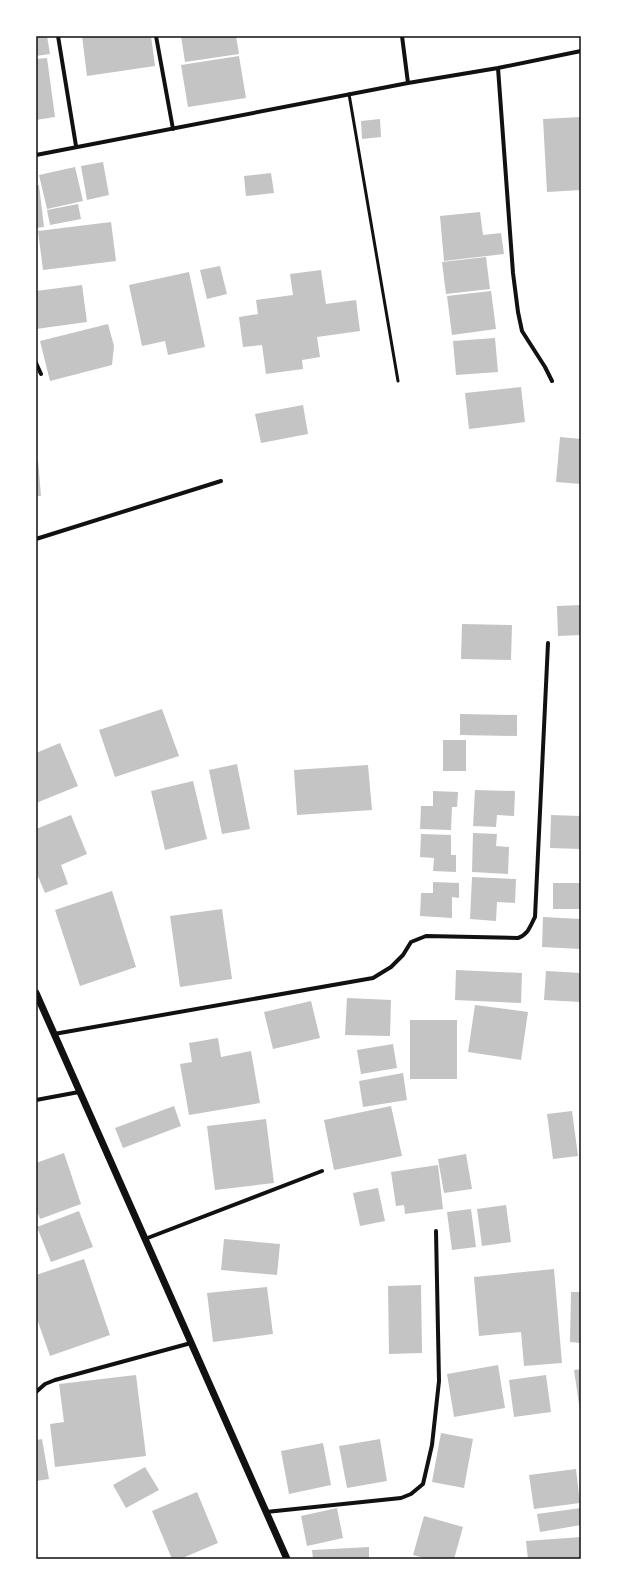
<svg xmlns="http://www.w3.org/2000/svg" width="617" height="1595" viewBox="0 0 617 1595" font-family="'DM Sans',sans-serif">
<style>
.building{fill:#c4c4c4}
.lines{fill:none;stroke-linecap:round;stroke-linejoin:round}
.service{stroke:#111;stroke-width:3}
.minor{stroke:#111;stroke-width:4}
.tertiary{stroke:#111;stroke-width:7}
.neatline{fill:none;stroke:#111;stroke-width:1.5}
</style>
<rect width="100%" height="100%" fill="#fff"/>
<path class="building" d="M36,36H47L50,54L36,56Z
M82,36H151L155,66L87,76Z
M181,36H236L239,54L185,62Z
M239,56L246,98L188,107L181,65Z
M47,58L55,117L36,120V59Z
M581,117V190L547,192L543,119Z
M380,119L381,137L362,139L361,121Z
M103,162L109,195L87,200L81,166Z
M75,167L83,201L47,209L39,175Z
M271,173L274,193L246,196L244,176Z
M36,185H39L44,227L36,228Z
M78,204L81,219L50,225L47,210Z
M480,212L483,235L501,233L504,254L444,261L440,216Z
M111,222L116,261L43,270L38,231Z
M486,257L490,289L446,294L442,262Z
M220,266L227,294L207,299L200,270Z
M321,270L326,304L356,300L360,331L317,337L320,357L302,360L303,369L266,374L262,345L243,347L239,317L258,314L256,300L293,295L290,274Z
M189,272L205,347L168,355L165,341L142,346L129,285Z
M82,285L87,322L36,329V291Z
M491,291L496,329L452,335L447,296Z
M108,324L114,346L112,365L50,381L40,341Z
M495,338L498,372L456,375L453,341Z
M521,387L525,422L469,429L465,393Z
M303,405L308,434L261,443L255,414Z
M560,437L581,439V484L556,482Z
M36,460H38L41,496H36Z
M581,605V635L558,636L557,606Z
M462,624L512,625L511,660L461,659Z
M162,709L179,756L115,777L99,730Z
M460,714L517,715V736L460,735Z
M443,740H466V771H443Z
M60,743L78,786L36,803V753Z
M237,764L250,829L222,834L209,770Z
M368,765L372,810L297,815L294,770Z
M193,781L207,839L165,850L151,791Z
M475,790L515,791L514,816L497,815L496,827L473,826Z
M433,791L458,792L457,807H452L451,830L420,829L421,806H433Z
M71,815L87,854L61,865L68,884L45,893L37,874L36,875V829Z
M551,815L581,816V849L550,848Z
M473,833L497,834L496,846L509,847L508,874L472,872Z
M421,834L451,835V855H456V872L433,871L434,858L420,857Z
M472,877L516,879L515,903L497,902L496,921L470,919Z
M433,882L459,883V898L452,897V918L420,916L421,893H433Z
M553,883H581V909H553Z
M112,891L136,967L80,986L55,910Z
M222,909L232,979L180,987L170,916Z
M543,917L581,919V949L542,947Z
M456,970L522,973L521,1003L455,1000Z
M546,971L581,973V1002L544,1000Z
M347,998L391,1000L390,1036L345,1035Z
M311,1001L320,1038L273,1049L264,1012Z
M475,1005L528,1012L521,1060L468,1052Z
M410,1020H457V1079H410Z
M218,1038L221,1057L251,1051L260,1103L189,1115L180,1064L192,1062L189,1043Z
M393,1044L397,1068L361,1074L357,1050Z
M403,1073L407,1100L363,1107L359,1081Z
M174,1106L181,1126L123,1148L115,1128Z
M391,1106L402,1156L334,1170L324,1120Z
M572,1111L578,1156L553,1159L547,1114Z
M266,1119L274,1183L215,1190L207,1126Z
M64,1153L81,1204L40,1219L36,1208V1163Z
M466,1154L472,1189L444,1193L438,1159Z
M438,1165L443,1209L405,1214L404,1205L396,1206L391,1172Z
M378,1188L385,1221L360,1226L353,1193Z
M506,1205L511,1242L482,1246L477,1209Z
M471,1209L476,1247L452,1250L447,1212Z
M79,1211L93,1247L51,1262L37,1227Z
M224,1239L280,1244L277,1275L221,1270Z
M84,1259L110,1335L50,1356L36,1316V1275Z
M554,1269L562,1363L524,1366L521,1332L479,1336L474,1277Z
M421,1285L422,1353L389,1354L388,1286Z
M267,1287L273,1334L213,1342L207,1293Z
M571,1292H581V1343L570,1342Z
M498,1365L505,1408L454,1417L447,1374Z
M581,1369V1411H580L574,1370Z
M136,1375L146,1456L55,1467L50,1424L64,1422L59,1384Z
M546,1375L551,1412L514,1417L509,1380Z
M441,1433L473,1439L464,1488L432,1482Z
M42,1439L49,1479L36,1481V1440Z
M380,1439L387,1481L347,1488L339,1446Z
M323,1443L331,1485L289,1494L281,1451Z
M145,1467L159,1490L126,1508L113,1485Z
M576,1469L580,1503L534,1509L529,1475Z
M197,1492L218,1543L180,1559H172L152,1511Z
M337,1508L343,1538L307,1546L301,1516Z
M581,1508V1525L540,1532L537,1514Z
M424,1516L463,1527L454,1559H428L413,1555Z
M581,1537V1559H528L526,1541Z
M369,1547V1559H313L312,1550Z"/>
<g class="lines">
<path class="service" d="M349,94L398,381"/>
<path class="minor" d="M58,36L76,146
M156,36L173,129
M402,36L408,83
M498,68L513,273L518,312L522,331L545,367L552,381
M36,155L408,83L498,68L581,51
M36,363L41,374
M36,539L221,481
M54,1034L373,978L391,967L403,955L411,942L426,936L518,938C528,935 530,926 535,917L548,643
M36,1100L79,1092
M145,1239L322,1171
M36,1392L45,1384L55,1380L191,1343
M266,1512L401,1498L411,1494L423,1484L432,1445L439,1381L436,1231"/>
<path class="tertiary" d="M36,993L287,1559"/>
</g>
<rect width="617" height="1595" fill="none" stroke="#ffffff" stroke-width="74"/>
<rect x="37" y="37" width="543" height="1521" class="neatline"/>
</svg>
